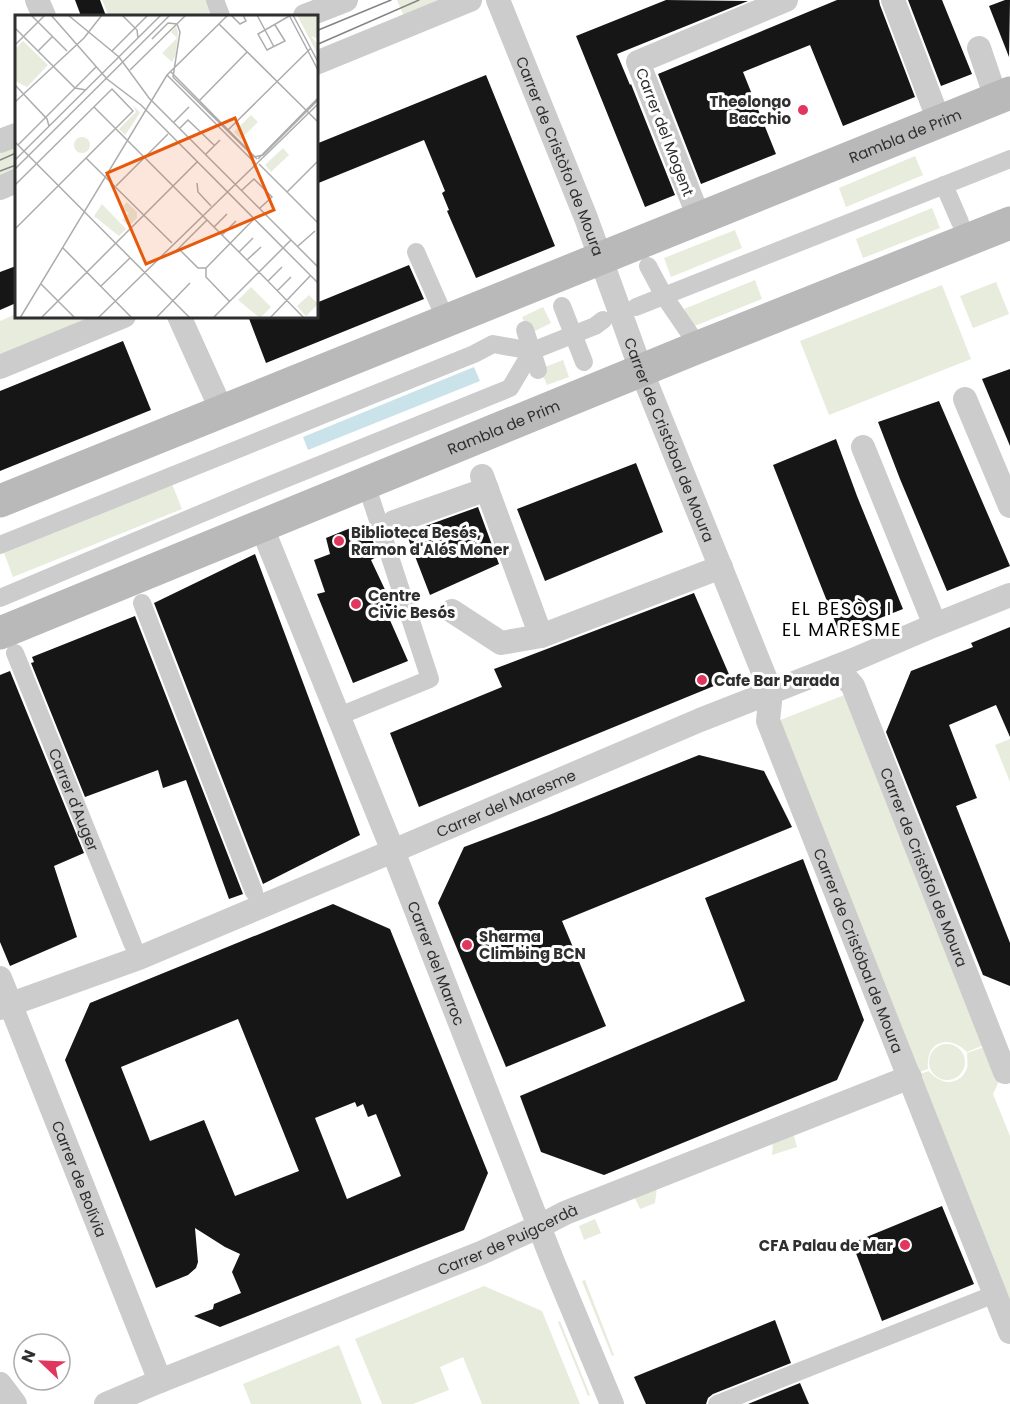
<svg xmlns="http://www.w3.org/2000/svg" width="1010" height="1404" viewBox="0 0 1010 1404" font-family="Poppins,sans-serif">
<style>
.green{fill:#e7ecdd}
.water{fill:#cae3eb}
.building{fill:#161616;fill-rule:evenodd}
.lines{fill:none;stroke-linecap:round;stroke-linejoin:round}
.pedestrian{stroke:#ccc;stroke-width:18}
.minor{stroke:#ccc;stroke-width:24}
.secondary{stroke:#b9b9b9;stroke-width:33}
.tram{stroke:#848484;stroke-width:1.5}
.poi-dot{fill:#e0375e;stroke:#fff;stroke-width:2}
.labels{text-anchor:middle;dominant-baseline:central;stroke-width:6;stroke-linejoin:round;paint-order:stroke}
.poi-label{font-size:15px;font-weight:bold;fill:#2f2f2f;stroke:#fff;text-anchor:start}
.street-label{font-size:15px;fill:#2f2f2f;stroke:#fff}
.quarter-label{font-size:18px;letter-spacing:1.5px;fill:#000;stroke:#fff}
.inset-road{fill:none;stroke:#acacac;stroke-width:1.5}
.view{fill:#e8590c;fill-opacity:0.15;stroke:#e8590c;stroke-width:3}
.inset-edge{fill:none;stroke:#2f2f2f;stroke-width:3}
</style>
<rect width="100%" height="100%" fill="#fff"/>
<path class="green" d="M102,0H210L217,16H109Z
M397,0H445L405,19Z
M16,146V171L0,178V153Z
M915,156L923,175L846,207L839,188Z
M932,208L940,228L863,258L856,239Z
M735,230L742,248L671,277L664,258Z
M755,280L762,299L692,327L684,309Z
M996,282L1009,314L973,328L960,296Z
M942,285L971,359L829,415L800,341Z
M543,307L551,323L529,334L522,317Z
M16,314V316L96,317L0,355V321Z
M563,360L569,377L547,385L540,369Z
M172,484L182,509L13,577L4,553Z
M847,694L989,1043L967,1052C948,1033 925,1042 928,1069L914,1074L775,722Z
M1010,739V782L995,745Z
M929 1062a18 18 0 1 1 36 0a18 18 0 1 1-36 0Z
M990,1045L1002,1075L993,1094L1010,1136V1315L914,1076L929,1071C940,1085 960,1087 967,1068C968,1064 967,1058 967,1053Z
M793,1132L797,1147L772,1155L773,1140Z
M657,1187L655,1203L640,1209L634,1196Z
M595,1219L601,1233L584,1240L579,1226Z
M585,1280L614,1355L612,1356L582,1281Z
M484,1286L542,1311L580,1404H482L463,1357L440,1367L449,1390L413,1404H382L355,1339Z
M560,1321L590,1395L588,1396L558,1322Z
M339,1345L362,1404H251L243,1384Z"/>
<path class="water" d="M474,367L480,381L308,450L303,437Z"/>
<path class="building" d="M75,0H100L106,16H81Z
M666,0L748,1L617,54L630,85L631,84L675,195L645,207L576,36Z
M837,0H879L880,5L915,97L843,126L810,45L743,72L776,154L701,184L658,74Z
M908,0H942L972,74L941,86Z
M1005,0H1010L1009,57L989,6Z
M486,75L555,246L476,278L447,211L449,210L442,193L445,191L424,140L316,184V144Z
M409,265L424,299L266,363L248,316H316V303Z
M16,266V303L0,310V272Z
M123,341L151,410L0,471V391Z
M1010,369V446L982,379Z
M939,401L1010,566L947,591L900,479L878,422Z
M836,439L857,496L903,609L840,634L773,465Z
M636,463L663,532L545,581L517,509Z
M478,507L499,564L430,595L406,533Z
M353,527L364,529L370,533L372,538L378,556L371,560L396,613L389,618L408,661L353,683L317,594L325,592L314,560L330,554L326,538Z
M255,554L360,835L263,884L154,603Z
M694,593L731,679L419,807L390,733L502,687L494,669Z
M135,616L243,894L229,899L186,780L163,788L158,770L85,797L31,663L34,662L32,657Z
M1010,627V737L996,705L949,725L977,798L956,806L1010,943V986L983,975L886,732L911,671L973,647L971,643Z
M10,671L84,853L54,866L77,937L10,966L0,942V675Z
M699,755L764,771L792,827L562,921L606,1026L506,1067L438,903L464,847L549,815Z
M803,859L864,1020L837,1080L604,1175L541,1152L520,1096L745,1001L705,898Z
M333,904L390,929L488,1173L464,1230L220,1327L194,1316L213,1309L214,1304L241,1293L232,1272L240,1254L225,1247L195,1228L198,1262L196,1268L188,1275L156,1288L65,1060L90,1003ZM238,1019L299,1171L235,1196L204,1120L150,1141L121,1067ZM355,1102L357,1107L363,1104L368,1117L376,1114L401,1176L347,1199L315,1118Z
M942,1206L974,1284L882,1321L852,1243Z
M775,1320L791,1363L713,1394L708,1398L706,1404H646L634,1377Z
M800,1383L809,1404H748Z"/>
<g class="lines">
<g class="pedestrian">
<path d="M215,0L221,16"/>
<path d="M944,185L960,222"/>
<path d="M416,252L446,320"/>
<path d="M648,266L664,296L690,334"/>
<path d="M562,306L584,362"/>
<path d="M636,307L1010,159"/>
<path d="M525,330L538,370"/>
<path d="M0,545L474,354L493,344L532,351L595,326L603,320"/>
<path d="M0,598L255,491L510,388L532,351"/>
<path d="M142,603L254,892"/>
<path id="s1" d="M15,653L133,945"/>
<path d="M339,716L430,679L369,493"/>
<path d="M717,1404L995,1294"/>
</g>
<g class="minor">
<path d="M37,0L44,16"/>
<path id="s2" d="M498,0L586,218L641,370L771,692L768,721L1010,1332"/>
<path d="M893,0L939,121"/>
<path d="M305,16L346,0"/>
<path d="M979,48L996,98"/>
<path d="M316,63L470,0"/>
<path d="M0,141L16,135"/>
<path d="M0,188L16,181"/>
<path d="M699,218L638,62L786,0"/>
<path d="M179,316L222,411"/>
<path d="M0,367L124,316"/>
<path d="M965,399L1010,506"/>
<path d="M863,447L935,625"/>
<path d="M482,476L541,636"/>
<path d="M394,522L487,489"/>
<path id="s3" d="M261,525L393,851L553,1262L612,1404"/>
<path d="M452,611L501,643L541,636L721,567"/>
<path id="s4" d="M836,667L853,686L1005,1072"/>
<path id="s5" d="M0,978L160,1381"/>
<path id="s6" d="M0,1008L139,958L393,851L700,720L853,660L935,625L1010,595"/>
<path d="M0,1384L15,1404"/>
<path id="s7" d="M106,1404L160,1381L481,1253L540,1226L565,1213L910,1077"/>
</g>
<g class="secondary">
<path id="s8" d="M0,501L1010,93"/>
<path id="s9" d="M0,633L696,348L1010,223"/>
</g>
<path class="tram" d="M316,31L391,0
M316,45L419,0
M0,160L16,153
M0,171L16,165"/>
</g>
<g class="poi-dot">
<circle cx="803" cy="110" r="6"/>
<circle cx="339" cy="541" r="6"/>
<circle cx="356" cy="604" r="6"/>
<circle cx="702" cy="680" r="6"/>
<circle cx="467" cy="945" r="6"/>
<circle cx="905" cy="1245" r="6"/>
</g>
<g class="labels">
<g class="poi-label">
<text x="791" y="101" text-anchor="end">Theolongo<tspan x="791" dy="17">Bacchio</tspan></text>
<text x="351" y="532">Biblioteca Besós,<tspan x="351" dy="17">Ramon d'Alós Moner</tspan></text>
<text x="368" y="595">Centre<tspan x="368" dy="17">Civic Besós</tspan></text>
<text x="714" y="680">Cafe Bar Parada</text>
<text x="479" y="936">Sharma<tspan x="479" dy="17">Climbing BCN</tspan></text>
<text x="893" y="1245" text-anchor="end">CFA Palau de Mar</text>
</g>
<g class="street-label">
<text transform="translate(665 132) rotate(69)">Carrer del Mogent</text>
<text stroke="none"><textPath href="#s8" startOffset="976">Rambla de Prim</textPath></text>
<text stroke="none"><textPath href="#s2" startOffset="168">Carrer de Cristòfol de Moura</textPath></text>
<text stroke="none"><textPath href="#s9" startOffset="544">Rambla de Prim</textPath></text>
<text stroke="none"><textPath href="#s2" startOffset="472">Carrer de Cristóbal de Moura</textPath></text>
<text stroke="none"><textPath href="#s1" startOffset="158">Carrer d'Auger</textPath></text>
<text stroke="none"><textPath href="#s6" startOffset="546">Carrer del Maresme</textPath></text>
<text stroke="none"><textPath href="#s4" startOffset="220">Carrer de Cristòfol de Moura</textPath></text>
<text stroke="none"><textPath href="#s2" startOffset="1020">Carrer de Cristóbal de Moura</textPath></text>
<text stroke="none"><textPath href="#s3" startOffset="472">Carrer del Marroc</textPath></text>
<text stroke="none"><textPath href="#s5" startOffset="216">Carrer de Bolívia</textPath></text>
<text stroke="none"><textPath href="#s7" startOffset="434">Carrer de Puigcerdà</textPath></text>
</g>
<g class="quarter-label">
<text x="842" y="608">EL BESÒS I<tspan x="842" dy="21">EL MARESME</tspan></text>
</g>
</g>
<g transform="translate(15 15)">
<rect width="303" height="303" fill="#fff"/>
<path d="M282,0H303V24L296,21L303,30V40ZM161,11L163,17L161,39L157,47L147,38L162,23L156,17ZM8,26L33,50L12,72L0,66V34ZM118,90L125,98L110,120L104,114L121,97ZM236,100L243,107L226,124L219,117ZM59 130a8 8 0 1 1 16 0a8 8 0 1 1-16 0ZM268,133L274,140L256,157L250,150ZM112,187L122,197V203L114,211L107,205L114,198L106,193ZM87,189L111,214L104,221L79,201ZM236,272L256,292L245,303L223,285ZM294,280L303,289L291,301L282,291Z" fill="#e7ecdd"/>
<path class="inset-road" d="M16,0L52,36M36,0L92,64L126,90L303,268M53,0L104,42L134,83L303,252M107,0L122,15L123,23M216,0L225,9L231,6L228,0M242,0L259,32M274,0L303,55M278,0L303,47M204,9L303,107M260,10L270,26L252,35L243,19L276,0M0,13L60,73L71,75M137,24L153,8L162,9L165,17L158,62L239,142L248,140L303,85M0,30L30,0M23,36L37,22M97,36L133,0M115,55L171,0M155,56L242,144M152,60L239,147M0,70L32,104L34,111M184,86L232,37M0,87L69,23L87,0M79,92L244,257L276,225M159,107L174,92M165,113L173,105L199,130M213,115L296,33M0,127L175,303M3,130L81,52M191,139L205,125M71,143L157,228M243,144L303,83M0,145L146,0M244,149L303,208M0,154L155,0M182,168L183,177L196,191M0,170L97,74L118,96L0,214M101,171L153,119M227,175L239,164L257,182L245,193M272,177L303,146M199,212L212,199M207,220L221,206M283,231L300,216M48,233L117,303M164,234L183,253H191M161,236L192,205M224,237L238,223M232,245L246,232M191,253L239,204M191,253V262L215,287M253,266L267,252M26,269L60,303M86,271L115,243M262,276L276,262M5,303L152,60L213,0M26,303L182,147M83,303L303,89M141,303L175,268M198,303L244,257L289,303M255,303L295,261"/>
<path class="view" d="M220,103L259,195L131,249L92,158Z"/>
<rect width="303" height="303" class="inset-edge"/>
</g>
<g transform="translate(42 1362) rotate(293)"><circle r="28" fill="#ffffff" stroke="#acacac" stroke-width="1.5"/>
<path d="M0-4.5L10 22L0 15L-10 22Z" fill="#e0375e"/>
<text y="-9" font-size="16" font-weight="bold" text-anchor="middle" fill="#2f2f2f">N</text>
</g>
</svg>
